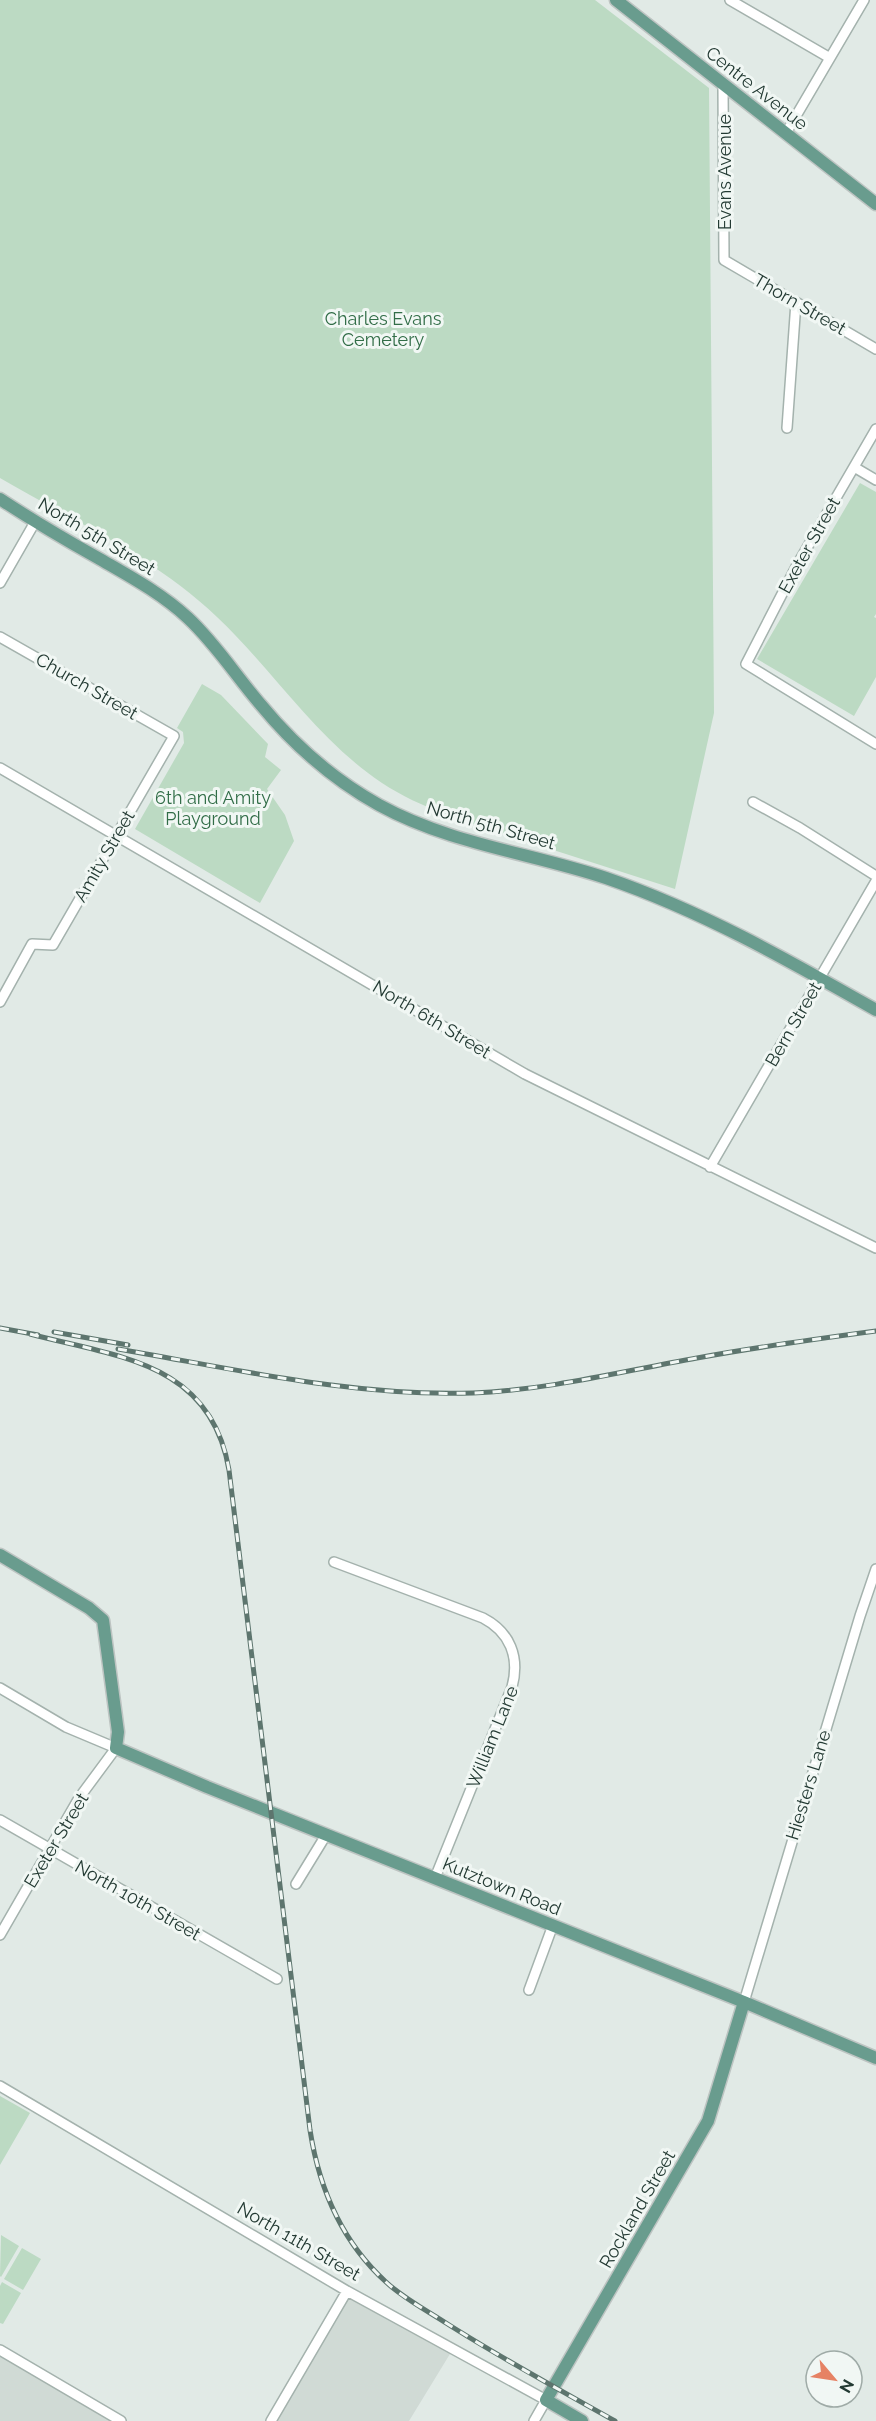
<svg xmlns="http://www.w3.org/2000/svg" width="876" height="2421" viewBox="0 0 876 2421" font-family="Raleway,sans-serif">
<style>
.built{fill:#d0dad5}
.green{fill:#bcdac3}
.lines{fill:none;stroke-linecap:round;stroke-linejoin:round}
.minor-casing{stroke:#a4b2ad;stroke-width:12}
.major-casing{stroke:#bdc4c2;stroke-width:15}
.minor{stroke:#fff;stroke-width:9}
.major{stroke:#699c8e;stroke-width:12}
.rail-casing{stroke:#5d756e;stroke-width:5}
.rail{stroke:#f1f7f4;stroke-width:3;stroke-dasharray:9;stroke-linecap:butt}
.labels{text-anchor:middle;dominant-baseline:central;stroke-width:6;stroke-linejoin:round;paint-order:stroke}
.street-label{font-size:18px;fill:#233a33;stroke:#f1f7f4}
.park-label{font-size:18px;fill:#316d47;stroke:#f1f7f4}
</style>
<rect width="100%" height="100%" fill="#e1eae6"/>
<path class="built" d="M347,2291L453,2349L409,2421H271Z
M0,2350L121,2421H0Z"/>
<path class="green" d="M0,0H595L709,88L714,713L675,889C622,872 569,855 516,838C471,823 423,810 382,783C316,739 274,671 217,617C157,559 72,520 0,478Z
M860,483L876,492V614L874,617L876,618V677L854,716L757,659Z
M202,684L221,695L268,744L265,757L281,770L267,789L285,815L294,841L260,903L135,829L184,743L183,732L177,728Z
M0,2096L30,2113L0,2165Z
M1,2235L19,2246L1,2277L0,2276Z
M22,2248L41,2259L23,2290L4,2279Z
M2,2282L21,2293L3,2324L0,2323V2286Z"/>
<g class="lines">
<defs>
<path id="minor" d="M730,0L830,58
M723,84L724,260L876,349
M786,133L864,0
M787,428L796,302
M876,429L797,565L746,664L876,744
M854,467L876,480
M0,583L35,522
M0,637L174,736L53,945L32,944L0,1002
M0,768L525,1074L876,1248
M753,802L800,828L876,876
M710,1167L876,881
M334,1562L483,1618C510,1632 520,1657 512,1687L435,1878
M0,1688L66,1727L116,1748L79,1798L0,1935
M0,1820L277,1979
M296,1884L326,1835
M529,1990L553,1925
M744,2002L860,1616L876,1569
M0,2086L347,2291L546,2400L534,2421
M0,2350L121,2421
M271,2421L347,2291"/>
<path id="major" d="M616,0L876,204
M0,499C32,520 64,539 98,558C129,576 161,593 188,618C216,644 236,676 261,705C294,745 334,780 379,805C450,844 531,853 606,878C702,911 788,960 876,1010
M0,1555L89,1608L103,1620L118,1732L116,1748L207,1787L744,2002L876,2058
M582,2421L546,2400L708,2121L744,2002"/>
</defs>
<use href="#minor" class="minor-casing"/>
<use href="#major" class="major-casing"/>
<use href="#minor" class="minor"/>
<use href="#major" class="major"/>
<defs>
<path id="rail" d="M0,1328L38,1335
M54,1332L128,1345
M30,1334C118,1357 211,1362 229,1470L310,2130C319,2188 342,2242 386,2282C403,2298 426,2310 446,2323C501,2358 558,2389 615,2421
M118,1349C235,1369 354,1397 473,1393C549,1390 623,1371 697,1358C756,1347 816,1339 876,1331"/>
</defs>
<use href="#rail" class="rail-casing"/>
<use href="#rail" class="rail"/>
</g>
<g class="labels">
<g class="street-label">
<text transform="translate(757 88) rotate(38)">Centre Avenue</text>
<text transform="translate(724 172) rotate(-90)">Evans Avenue</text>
<text transform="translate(800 304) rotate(30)">Thorn Street</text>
<text transform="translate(97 536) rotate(31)">North 5th Street</text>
<text transform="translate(809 545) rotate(-61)">Exeter Street</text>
<text transform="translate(87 686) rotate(30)">Church Street</text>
<text transform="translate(491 825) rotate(16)">North 5th Street</text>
<text transform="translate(104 856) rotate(-60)">Amity Street</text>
<text transform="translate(432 1019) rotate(31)">North 6th Street</text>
<text transform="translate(793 1024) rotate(-60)">Bern Street</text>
<text transform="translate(492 1737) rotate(-68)">William Lane</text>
<text transform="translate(808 1785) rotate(-73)">Hiesters Lane</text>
<text transform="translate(56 1840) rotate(-59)">Exeter Street</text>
<text transform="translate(502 1886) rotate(22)">Kutztown Road</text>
<text transform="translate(138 1900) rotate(30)">North 10th Street</text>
<text transform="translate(637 2209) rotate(-60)">Rockland Street</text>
<text transform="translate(299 2241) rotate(30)">North 11th Street</text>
</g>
<g class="park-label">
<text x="383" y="318">Charles Evans<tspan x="383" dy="21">Cemetery</tspan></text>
<text x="213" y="797">6th and Amity<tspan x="213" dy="21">Playground</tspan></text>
</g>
</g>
<g transform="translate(834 2379) rotate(119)"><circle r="28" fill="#f1f7f4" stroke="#9faba7" stroke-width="1.5"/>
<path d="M0-4.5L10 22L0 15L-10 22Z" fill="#e68264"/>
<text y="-9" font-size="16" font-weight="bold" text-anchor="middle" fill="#233a33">N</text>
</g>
</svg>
